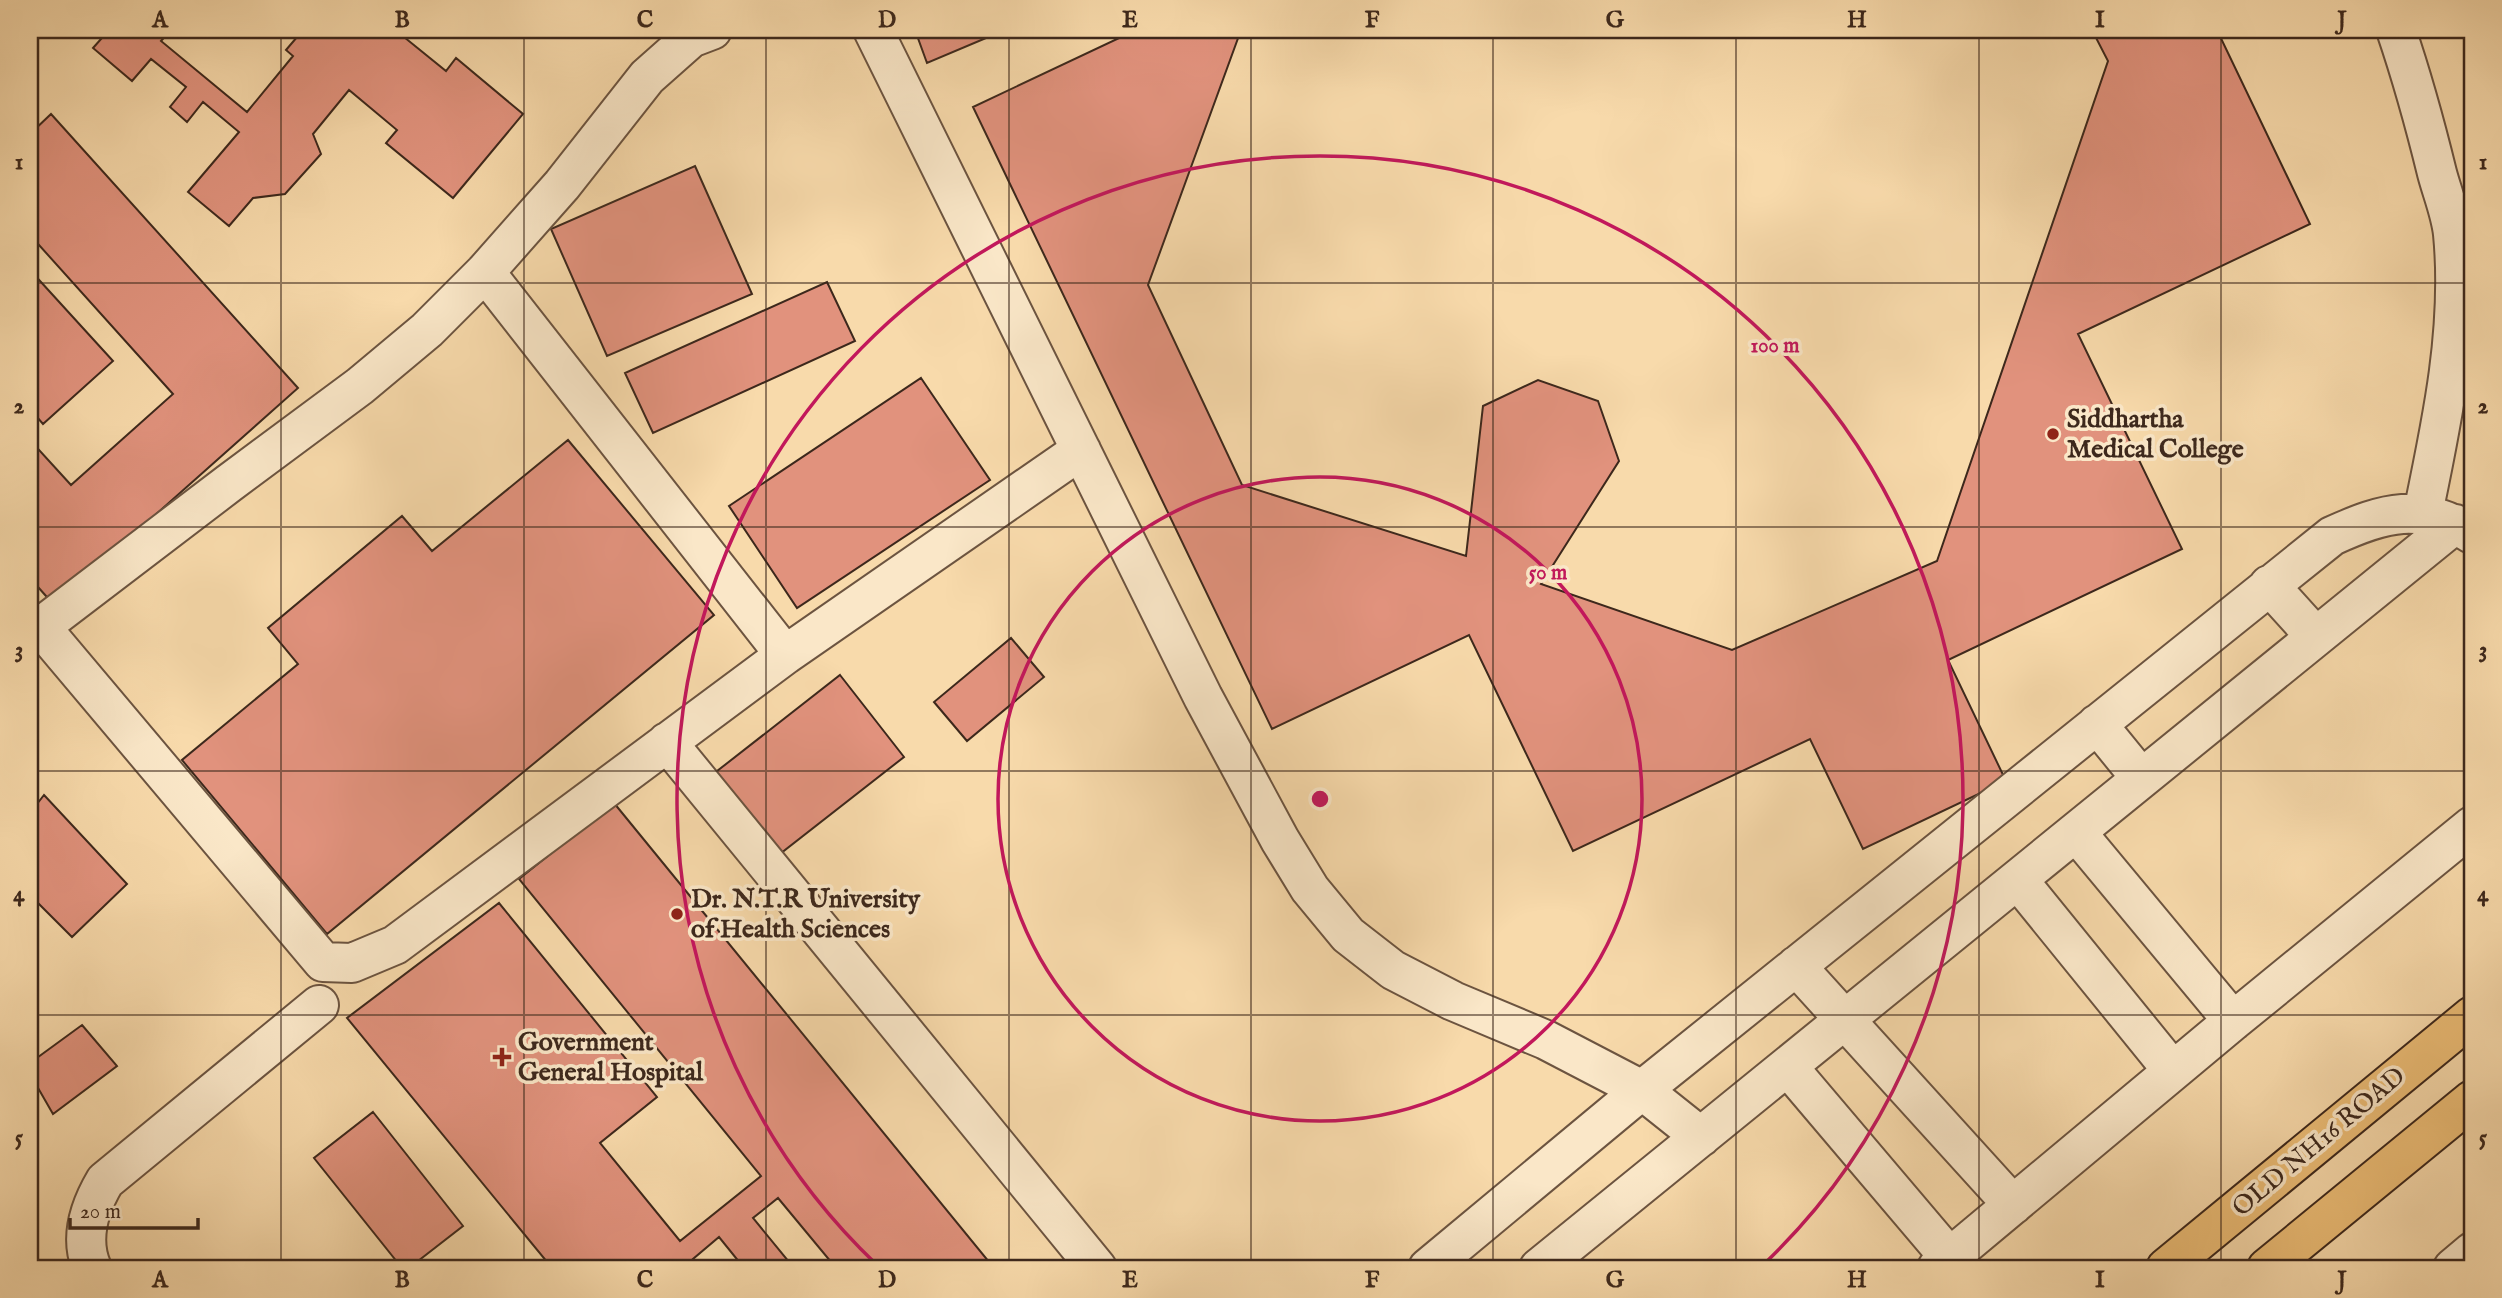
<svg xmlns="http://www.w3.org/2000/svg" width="2502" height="1298" viewBox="0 0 2502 1298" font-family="'IM FELL English',serif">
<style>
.building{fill:#e1927d;stroke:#3d281c;stroke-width:2}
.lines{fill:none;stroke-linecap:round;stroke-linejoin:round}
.minor-casing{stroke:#6c5440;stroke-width:42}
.major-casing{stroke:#3d281c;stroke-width:42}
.minor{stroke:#fae7c8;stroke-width:38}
.major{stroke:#ecbd76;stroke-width:38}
.grid{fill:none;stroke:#3d281c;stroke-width:2;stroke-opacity:0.55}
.ring{fill:none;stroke:#c2185b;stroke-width:3.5}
.poi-dot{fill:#8f2418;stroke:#fae7c8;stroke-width:2.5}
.labels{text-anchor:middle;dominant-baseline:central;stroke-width:7;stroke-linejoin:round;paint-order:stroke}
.poi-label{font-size:26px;font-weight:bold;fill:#3d281c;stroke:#fae7c8;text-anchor:start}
.street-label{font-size:26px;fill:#3d281c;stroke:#fae7c8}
.centre{fill:#c2185b;stroke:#fae7c8;stroke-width:3.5}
.ring-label{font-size:21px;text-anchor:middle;font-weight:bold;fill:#c2185b;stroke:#fae7c8;stroke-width:7;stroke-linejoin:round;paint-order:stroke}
.neatline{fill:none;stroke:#3d281c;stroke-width:2.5}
.grid-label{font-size:23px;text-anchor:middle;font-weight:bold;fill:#3d281c}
</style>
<rect width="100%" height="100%" fill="#f8daab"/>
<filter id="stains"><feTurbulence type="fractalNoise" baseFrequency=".00286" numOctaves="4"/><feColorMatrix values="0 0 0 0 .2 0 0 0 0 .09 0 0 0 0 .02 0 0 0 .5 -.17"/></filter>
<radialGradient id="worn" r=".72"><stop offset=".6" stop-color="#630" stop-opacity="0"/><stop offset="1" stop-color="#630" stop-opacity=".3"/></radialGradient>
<path class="building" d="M109,30H171L161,41L247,112L293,56L286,50L303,30H402L399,33L446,71L456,58L523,114L453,198L386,143L397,130L349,90L313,134L321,154L285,194L253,198L229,226L188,192L239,132L203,102L187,122L170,107L186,87L151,59L132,81L93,48Z
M915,30H1005L927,63Z
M1136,30H1241L1148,285L1242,485L1466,556L1483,406L1538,380L1598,401L1619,461L1541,584L1732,650L1937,561L2108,61L2092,30H2217L2310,224L2078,334L2182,549L1948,660L2006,781L1863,849L1810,739L1573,851L1469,635L1272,729L973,107Z
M51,114L298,388L54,605L30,578V440L71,485L173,394L30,235V134Z
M695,166L752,294L607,356L551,229Z
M30,270L113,361L43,424L30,409Z
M827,282L855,341L653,433L625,373Z
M921,378L990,480L797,608L729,506Z
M568,440L714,615L327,934L182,760L298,664L268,628L402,516L432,551Z
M1011,638L1044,677L967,741L934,702Z
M840,675L904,757L776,857L712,775Z
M44,795L127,884L72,937L30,895V813Z
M614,803L994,1268H836L778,1198L753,1218L794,1268H744L719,1237L693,1259L700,1268H552L347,1018L499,903L657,1097L600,1143L680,1241L761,1176L519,879Z
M82,1025L117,1066L53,1114L30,1074V1063Z
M373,1112L463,1226L409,1268H402L314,1158Z"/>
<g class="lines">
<defs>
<path id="minor" d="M873,30L1203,697L1280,840L1310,889L1348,935L1393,970L1453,1001L1546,1040L1642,1090L1701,1137
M2396,30C2412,77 2425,124 2437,173C2442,192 2451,214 2453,234C2462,328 2442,422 2423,513
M485,272L785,655
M2269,585L2316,637
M40,626L323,962L352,963L395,945L785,655L1081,450
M30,635L228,484L360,386L427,330L485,272L562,185L647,77L691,38L712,30
M2097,724L2141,778
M667,742L1097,1268
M2076,832L2233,1021
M2018,880L2173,1071
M1796,966L2013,1205
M1788,1067L1950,1258
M92,1268C79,1238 89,1208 105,1181L319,1005
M1428,1268L1642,1090L2332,536C2385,512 2420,502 2472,534
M1539,1268L2455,524
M1937,1268L2233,1021L2472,826
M2453,1268L2472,1252"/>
<path id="major" d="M2166,1268L2472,1016
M2267,1268L2472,1100"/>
</defs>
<use href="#minor" class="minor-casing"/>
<use href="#major" class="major-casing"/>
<use href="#minor" class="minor"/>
<use href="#major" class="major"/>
</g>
<path class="grid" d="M281,30V1268M524,30V1268M766,30V1268M1009,30V1268M1251,30V1268M1493,30V1268M1736,30V1268M1979,30V1268M2221,30V1268M30,283H2472M30,527H2472M30,771H2472M30,1015H2472"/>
<g class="ring">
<circle cx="1320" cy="799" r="322"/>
<path d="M877 1265A643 643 0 1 1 1763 1265"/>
</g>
<g class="poi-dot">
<circle cx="2053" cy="434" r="7"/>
<circle cx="677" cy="914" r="7"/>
<path d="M498.5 1046.5h7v7h7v7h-7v7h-7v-7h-7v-7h7z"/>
</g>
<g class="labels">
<g class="poi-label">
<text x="2067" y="419">Siddhartha<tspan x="2067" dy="30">Medical College</tspan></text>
<text x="691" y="899">Dr. N.T.R University<tspan x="691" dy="30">of Health Sciences</tspan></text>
<text x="518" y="1042">Government<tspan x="518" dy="30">General Hospital</tspan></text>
</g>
<g class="street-label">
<text transform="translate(2319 1142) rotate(-40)">OLD NH16 ROAD</text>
</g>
</g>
<circle cx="1320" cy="799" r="10" class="centre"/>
<g class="ring-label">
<text x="1775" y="352">100 m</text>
<text x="1548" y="579">50 m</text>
</g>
<rect width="2502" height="1298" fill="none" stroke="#f8daab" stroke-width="77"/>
<path d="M70 1218v10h128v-10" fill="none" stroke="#3d281c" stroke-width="3.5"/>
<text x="80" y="1218" font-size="21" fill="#3d281c" stroke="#fae7c8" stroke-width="5" paint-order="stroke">20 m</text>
<rect x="38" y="38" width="2426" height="1222" class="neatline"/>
<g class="grid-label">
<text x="160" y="27">A</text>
<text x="402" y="27">B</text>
<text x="645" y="27">C</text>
<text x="887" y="27">D</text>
<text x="1130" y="27">E</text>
<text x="1372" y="27">F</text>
<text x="1615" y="27">G</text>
<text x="1857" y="27">H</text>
<text x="2100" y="27">I</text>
<text x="2342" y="27">J</text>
<text x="19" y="169">1</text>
<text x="2483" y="169">1</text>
<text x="19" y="413">2</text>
<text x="2483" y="413">2</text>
<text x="19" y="657">3</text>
<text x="2483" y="657">3</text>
<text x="19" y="901">4</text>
<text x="2483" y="901">4</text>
<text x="19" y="1145">5</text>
<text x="2483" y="1145">5</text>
<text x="160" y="1287">A</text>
<text x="402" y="1287">B</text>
<text x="645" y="1287">C</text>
<text x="887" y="1287">D</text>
<text x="1130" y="1287">E</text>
<text x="1372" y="1287">F</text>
<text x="1615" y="1287">G</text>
<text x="1857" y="1287">H</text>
<text x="2100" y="1287">I</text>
<text x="2342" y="1287">J</text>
</g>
<rect width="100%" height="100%" filter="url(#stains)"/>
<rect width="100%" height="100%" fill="url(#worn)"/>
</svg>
